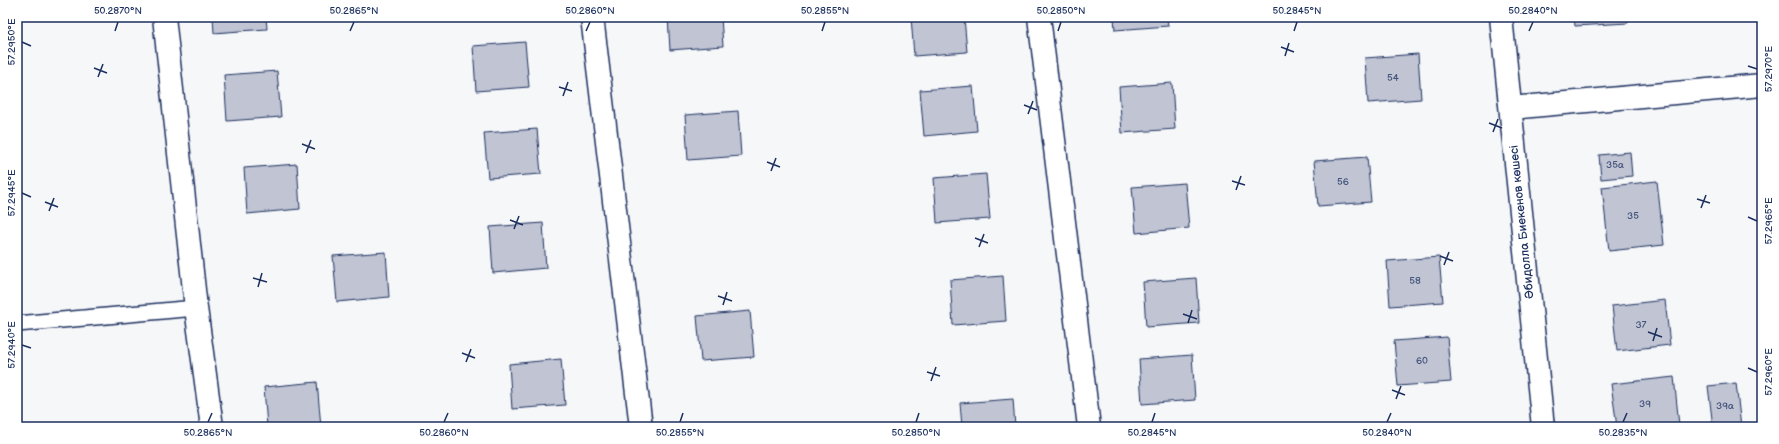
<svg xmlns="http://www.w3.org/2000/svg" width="1779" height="444" viewBox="0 0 1779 444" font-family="'Balsamiq Sans',sans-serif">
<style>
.building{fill:#c0c4d3;stroke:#1b2f5e}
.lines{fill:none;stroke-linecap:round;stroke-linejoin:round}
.lane-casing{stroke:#1b2f5e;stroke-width:18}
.street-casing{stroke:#1b2f5e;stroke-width:25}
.lane{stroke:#fff;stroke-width:15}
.street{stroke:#fff;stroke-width:22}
.ticks{fill:none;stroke:#1b2f5e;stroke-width:1.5}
.labels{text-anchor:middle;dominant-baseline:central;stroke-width:3.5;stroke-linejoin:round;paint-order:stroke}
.number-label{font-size:10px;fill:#44547b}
.street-label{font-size:12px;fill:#1b2f5e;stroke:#fff}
.neatline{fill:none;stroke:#1b2f5e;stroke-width:1.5}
.ticks-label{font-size:10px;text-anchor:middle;fill:#1b2f5e}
</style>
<rect width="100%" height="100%" fill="#f6f7f9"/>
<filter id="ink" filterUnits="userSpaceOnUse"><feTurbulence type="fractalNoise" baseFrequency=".025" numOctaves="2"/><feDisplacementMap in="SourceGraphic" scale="8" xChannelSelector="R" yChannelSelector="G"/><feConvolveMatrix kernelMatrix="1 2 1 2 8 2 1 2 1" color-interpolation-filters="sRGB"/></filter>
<g filter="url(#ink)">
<path class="building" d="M213,17H266L267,29L214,33Z
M668,17H721L723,46L670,50Z
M911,17H964L967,52L914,56Z
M1114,17H1167L1168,26L1115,30Z
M1574,17H1627L1628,23L1575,26Z
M525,42L529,87L476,91L473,46Z
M1418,54L1421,99L1368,103L1365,58Z
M277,71L281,117L227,121L224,75Z
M1172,83L1175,129L1122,133L1119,87Z
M973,86L977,131L924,136L920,90Z
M738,111L741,156L688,160L685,115Z
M537,129L541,174L488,178L484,133Z
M1630,152L1632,176L1601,179L1599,155Z
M1367,157L1371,202L1318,206L1314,161Z
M297,164L300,209L247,214L244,168Z
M986,174L990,219L937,223L934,178Z
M1657,181L1664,245L1609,251L1602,187Z
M1185,183L1189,228L1136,233L1132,187Z
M543,223L546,268L493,273L490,227Z
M386,252L389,297L337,302L333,256Z
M1439,257L1443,302L1390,306L1387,261Z
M1003,276L1006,321L953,325L950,280Z
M1196,278L1199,323L1146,327L1143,282Z
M1665,300L1670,345L1617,351L1612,306Z
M750,311L754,357L701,361L697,316Z
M1447,337L1451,382L1398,386L1394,341Z
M1192,355L1195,400L1142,404L1139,359Z
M561,359L565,405L512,409L509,364Z
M1674,377L1679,425L1660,427H1617L1611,384Z
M317,382L321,427H267L264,387Z
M1736,383L1741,427H1713L1708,386Z
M1013,399L1015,427H962L960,403Z"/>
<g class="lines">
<defs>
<path id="lane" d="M17,324L196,308"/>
<path id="street" d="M164,17L196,308L212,427
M592,17L641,427
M1039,17L1089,427
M1501,17L1543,427
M1511,108L1762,85"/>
</defs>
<use href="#lane" class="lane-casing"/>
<use href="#street" class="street-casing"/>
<use href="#lane" class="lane"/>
<use href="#street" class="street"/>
</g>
</g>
<path class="ticks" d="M115,31L118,22M350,31L354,22M586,31L590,22M822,31L825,22M1058,31L1061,22M1294,31L1297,22M1529,31L1533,22M22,42L31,46M1281,47L1294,52M1285,56L1289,43M1748,66L1757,69M94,68L107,73M98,77L103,64M559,87L572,91M563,96L568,82M1024,105L1037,110M1028,114L1033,101M1489,123L1502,128M1493,132L1498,119M302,144L315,149M306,153L311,140M767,162L780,167M771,171L776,158M1232,181L1245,185M1236,190L1241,176M22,193L31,197M1697,199L1710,203M45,202L58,207M1701,208L1706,195M49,211L54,198M1748,217L1757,221M510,220L523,225M514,229L519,216M975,238L988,243M979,247L984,234M1440,256L1453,261M1444,265L1449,252M253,278L267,282M258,287L262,273M718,296L732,301M723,305L727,292M1183,314L1197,319M1188,323L1192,310M1648,332L1662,337M1653,341L1657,328M22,345L31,348M462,353L475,358M466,362L471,349M1748,368L1757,372M927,372L940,376M931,381L936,367M1392,390L1405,395M1396,399L1401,386M208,422L212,413M444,422L448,413M680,422L683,413M916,422L919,413M1152,422L1155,413M1387,422L1391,413M1623,422L1627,413"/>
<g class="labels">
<g class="number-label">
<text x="1393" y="78">54</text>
<text x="1615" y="165">35а</text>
<text x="1343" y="182">56</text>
<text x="1633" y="216">35</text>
<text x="1415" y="281">58</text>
<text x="1641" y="325">37</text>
<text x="1422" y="361">60</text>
<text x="1645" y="404">39</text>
<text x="1725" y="406">39а</text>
</g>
<g class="street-label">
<text transform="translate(1522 222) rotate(-96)">Әбидолла Биекенов көшесі</text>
</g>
</g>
<rect width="1779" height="444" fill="none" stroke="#fff" stroke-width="44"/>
<rect x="22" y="22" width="1735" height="400" class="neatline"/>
<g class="ticks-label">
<text x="118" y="14">50.2870°N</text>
<text x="354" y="14">50.2865°N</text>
<text x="590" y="14">50.2860°N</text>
<text x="825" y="14">50.2855°N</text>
<text x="1061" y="14">50.2850°N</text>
<text x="1297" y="14">50.2845°N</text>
<text x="1533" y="14">50.2840°N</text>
<text transform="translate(11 42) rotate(-90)" y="4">57.2950°E</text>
<text transform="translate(1768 69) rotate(-90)" y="4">57.2970°E</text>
<text transform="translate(11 193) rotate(-90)" y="4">57.2945°E</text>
<text transform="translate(1768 221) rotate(-90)" y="4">57.2965°E</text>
<text transform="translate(11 345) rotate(-90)" y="4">57.2940°E</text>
<text transform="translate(1768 372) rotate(-90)" y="4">57.2960°E</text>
<text x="208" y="436">50.2865°N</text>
<text x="444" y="436">50.2860°N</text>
<text x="680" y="436">50.2855°N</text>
<text x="916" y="436">50.2850°N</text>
<text x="1152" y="436">50.2845°N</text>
<text x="1387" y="436">50.2840°N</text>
<text x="1623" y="436">50.2835°N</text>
</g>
</svg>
